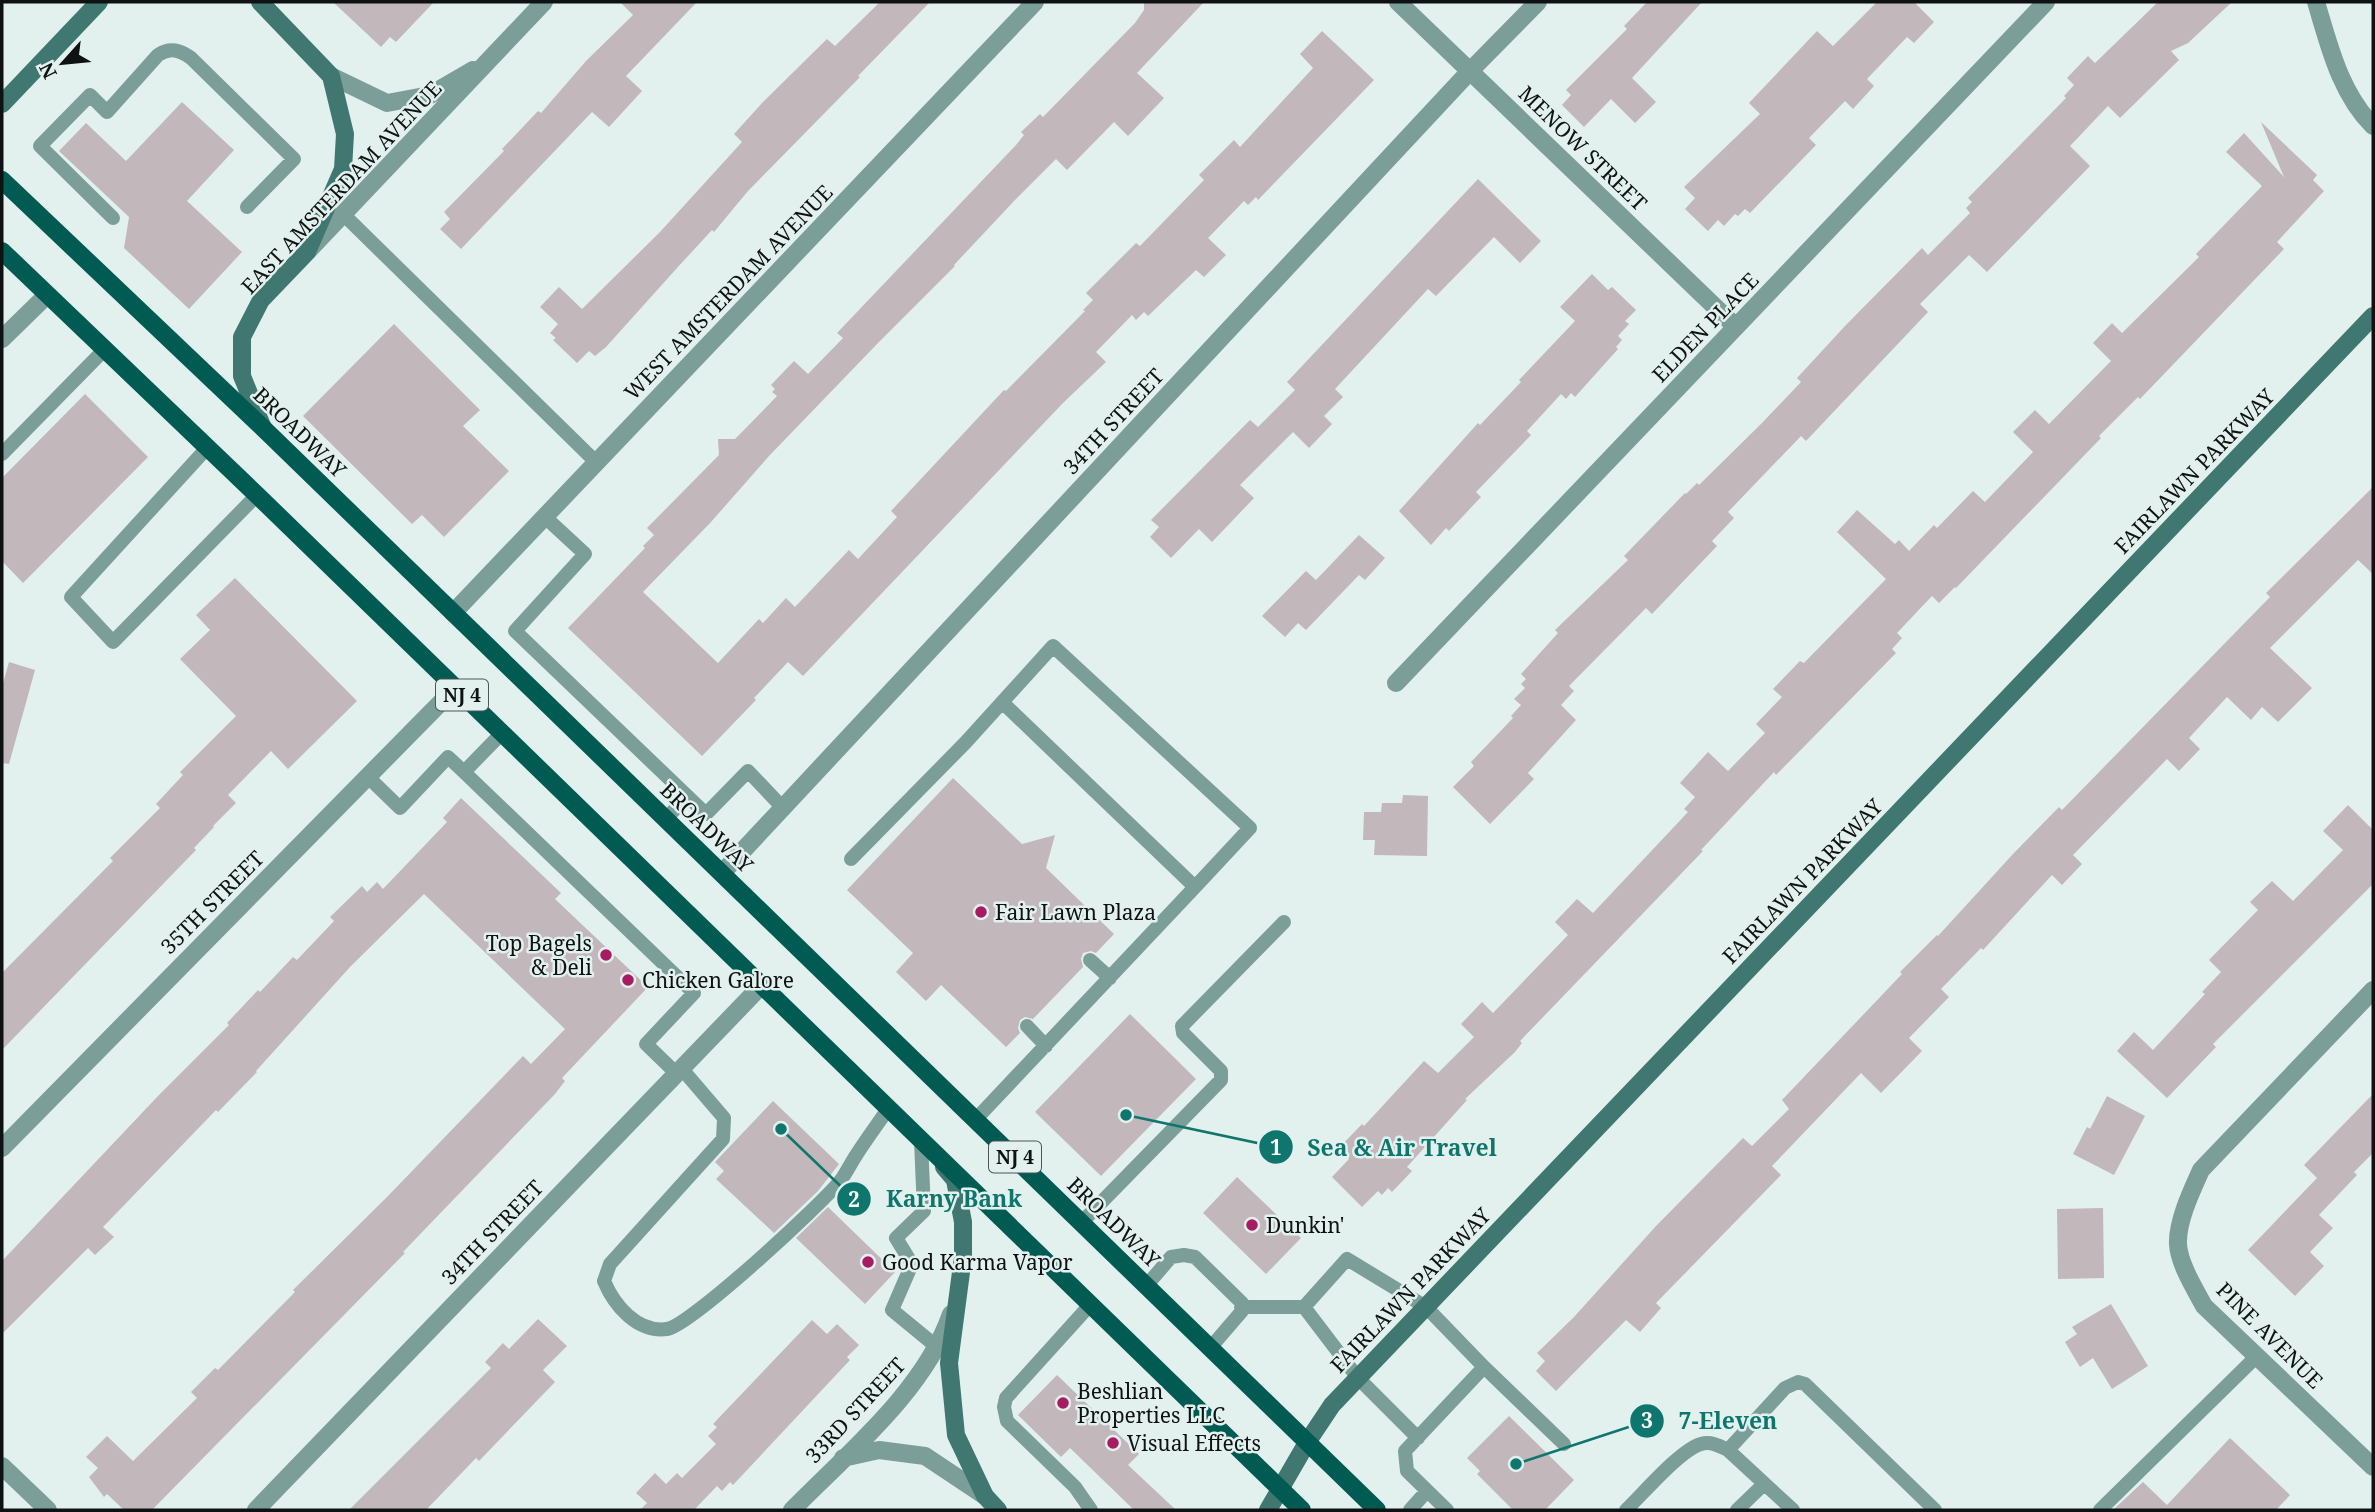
<svg xmlns="http://www.w3.org/2000/svg" width="2375" height="1512" viewBox="0 0 2375 1512" font-family="'Noto Serif',serif">
<style>
.building{fill:#c2b7ba}
.lines{fill:none;stroke-linecap:round;stroke-linejoin:round}
.lane{stroke:#7b9e98;stroke-width:14}
.street{stroke:#7b9e98;stroke-width:18}
.secondary{stroke:#407770;stroke-width:18}
.primary{stroke:#015b53;stroke-width:18}
.poi-dot{fill:#a61b62;stroke:#e3f1ee;stroke-width:2.5}
.labels{text-anchor:middle;dominant-baseline:central;stroke-width:5;stroke-linejoin:round;paint-order:stroke}
.shield{fill:#e3f1ee;stroke:#4e5554;stroke-width:2}
.shield-label{font-size:19px;font-weight:bold;fill:#0e1212}
.street-label{font-size:21px;fill:#0e1212;stroke:#e3f1ee}
.poi-label{font-size:21px;fill:#0e1212;stroke:#e3f1ee;text-anchor:start}
.leader{fill:none;stroke:#0f766e;stroke-width:2.5}
.callout-dot{fill:#0f766e;stroke:#e3f1ee;stroke-width:2.5}
.mark-label{font-size:21px;text-anchor:middle;font-weight:bold;fill:#fff}
.callout-label{font-size:23px;text-anchor:middle;font-weight:bold;fill:#0f766e;stroke:#e3f1ee;stroke-width:5;stroke-linejoin:round;paint-order:stroke}
</style>
<rect width="100%" height="100%" fill="#e3f1ee"/>
<path class="building" d="M333,2H434L396,42L390,37L381,47Z
M620,2H697L626,76L642,91L609,127L592,112L461,249L440,229L450,219L444,212L504,151L502,149L538,111L541,113L586,61L633,15Z
M880,2H930L858,76L860,77L748,191L714,232L712,230L677,268L606,347L595,356L589,351L577,363L553,340L556,338L550,333L558,324L540,307L559,287L582,309L660,232L742,142L734,134L763,102L827,39L835,46Z
M1144,2H1204L1137,73L1164,98L1128,136L1114,122L1067,170L1056,159L1015,200L954,265L955,266L879,342L769,456L711,522L643,592L718,663L759,619L763,623L786,598L795,607L849,550L858,559L897,517L891,511L1004,390L1006,391L1085,311L1083,310L1093,300L1086,293L1136,243L1140,246L1204,180L1199,175L1234,140L1240,147L1313,68L1300,54L1322,31L1374,80L1258,200L1256,197L1248,205L1244,201L1208,238L1226,255L1204,277L1196,270L1148,316L1144,312L1136,320L1132,315L1096,352L1106,362L1063,403L803,676L788,662L754,698L756,700L702,756L568,628L645,548L643,546L654,535L647,528L719,455L718,439H735L743,431L777,396L772,392L775,389L771,385L794,361L808,374L843,338L837,333L1016,145L1024,135L1021,132L1040,114L1043,117L1135,23L1144,10Z
M1647,2H1702L1632,78L1656,102L1635,123L1611,99L1584,127L1562,105L1571,95L1566,90L1627,29L1624,26Z
M1877,2H1914L1934,22L1914,43L1907,37L1867,79L1874,86L1853,109L1845,101L1809,138L1816,145L1750,213L1745,209L1738,216L1735,214L1724,226L1718,220L1708,231L1685,209L1695,198L1684,187L1760,114L1749,103L1817,31L1833,46Z
M2158,2H2232L2188,43L2171,51L2179,60L2120,118L2108,106L2070,146L2090,166L1987,272L1969,255L1920,304L1928,312L1806,441L1801,436L1728,512L1734,518L1712,541L1717,546L1652,614L1646,608L1569,686L1574,691L1561,705L1576,720L1528,773L1534,779L1490,824L1453,787L1474,766L1471,762L1513,718L1511,716L1521,705L1514,699L1525,688L1521,684L1526,679L1521,674L1558,633L1555,630L1628,560L1624,556L1685,493L1686,494L1697,483L1699,485L1763,422L1801,382L1797,378L1845,326L1922,248L1928,255L1970,213L1966,208L1972,202L1968,198L2066,98L2064,96L2074,85L2067,78L2088,56L2095,63Z
M182,102L234,150L187,201L242,252L189,309L124,248L129,217L59,151L86,123L126,161Z
M2261,122L2317,175L2313,180L2324,191L2277,242L2284,249L2140,399L2138,397L2099,436L2101,438L1956,588L1955,587L1939,603L1932,596L1897,633L1902,638L1892,649L1896,653L1781,770L1776,775L1774,772L1701,850L1703,851L1520,1041L1522,1043L1515,1052L1465,1099L1467,1100L1407,1167L1412,1171L1392,1192L1388,1188L1382,1195L1378,1191L1362,1207L1332,1177L1349,1159L1338,1149L1362,1124L1364,1126L1424,1061L1438,1073L1474,1037L1461,1024L1482,1002L1493,1013L1568,935L1555,922L1577,899L1593,913L1688,812L1684,809L1695,797L1680,783L1708,752L1728,771L1765,733L1756,724L1782,697L1773,689L1800,661L1804,663L1886,579L1837,532L1857,510L1895,544L1899,540L1909,551L1934,525L1937,528L1973,491L1985,502L2033,452L2013,432L2035,410L2049,424L2111,361L2093,343L2112,323L2122,333L2199,257L2196,254L2262,186L2226,152L2244,133L2284,177Z
M1478,179L1541,241L1520,263L1494,237L1436,296L1428,289L1335,389L1343,397L1324,416L1332,424L1309,448L1293,432L1240,485L1254,498L1212,542L1199,529L1171,558L1150,537L1159,527L1151,520L1250,420L1258,427L1295,390L1287,382Z
M1592,274L1608,290L1612,287L1636,310L1625,321L1629,324L1618,336L1622,340L1616,347L1618,349L1575,397L1571,393L1566,399L1561,394L1527,431L1531,435L1476,492L1481,497L1449,531L1446,528L1431,545L1399,511L1478,423L1480,425L1521,382L1519,380L1575,321L1560,307Z
M394,324L480,410L463,426L509,471L444,537L422,515L412,524L303,416Z
M85,394L148,457L23,583L2,561V478Z
M2373,487V574L2358,560L2270,648L2312,688L2278,722L2262,707L2251,720L2227,697L2189,738L2200,749L2179,771L2167,759L2073,855L2082,864L2062,885L2052,875L1983,950L1981,948L1941,989L1949,997L1909,1038L1922,1051L1881,1093L1861,1073L1772,1166L1781,1175L1656,1303L1661,1308L1640,1332L1626,1320L1556,1391L1536,1371L1545,1361L1537,1353L1574,1317L1656,1226L1743,1138L1752,1146L1789,1109L1782,1100L1902,974L1900,972L1937,935L1938,936L2013,854L2059,807L2062,810L2270,597L2266,593Z
M1359,535L1385,558L1365,580L1359,575L1306,630L1298,623L1285,637L1262,616L1306,571L1316,580Z
M235,578L357,701L288,769L271,751L228,795L236,803L213,826L214,827L194,848L196,850L2,1050V973L113,861L110,858L160,808L156,804L183,775L180,772L236,716L180,659L210,630L196,615Z
M9,662L35,670L9,764L2,763V687Z
M953,778L1022,844L1055,835L1046,868L1114,934L1096,953L1091,951L1083,953L1081,959L1083,967L1033,1019L1025,1017L1020,1020L1018,1028L1020,1033L1006,1047L941,985L926,1001L896,972L913,953L847,890Z
M1403,795L1428,796L1427,856L1374,855L1375,840H1363L1364,812H1381L1382,803H1402Z
M461,798L561,893L555,899L648,987L562,1078L565,1081L555,1094L403,1252L405,1253L152,1510H124L107,1494L104,1497L89,1477L98,1468L86,1457L107,1436L133,1461L197,1398L191,1392L215,1368L218,1370L295,1292L293,1290L388,1196L523,1056L531,1064L565,1029L424,894L350,967L256,1071L257,1072L218,1112L216,1110L103,1227L114,1237L95,1255L88,1248L2,1334V1261L158,1096L229,1025L227,1023L258,990L260,992L293,957L297,960L334,921L330,917L362,886L367,892L377,882L383,889L447,822L443,818Z
M2348,805L2373,830V884L2213,1044L2216,1047L2167,1098L2117,1051L2134,1032L2153,1050L2205,994L2202,992L2221,972L2209,960L2258,910L2250,902L2272,881L2293,901L2343,850L2323,831Z
M1130,1014L1196,1079L1101,1176L1035,1112Z
M2373,1094V1153L2354,1172L2357,1175L2319,1215L2333,1228L2310,1252L2324,1266L2295,1296L2248,1250L2317,1178L2304,1165Z
M2107,1096L2145,1116L2114,1175L2073,1154L2087,1127L2090,1129Z
M773,1101L839,1164L818,1191L774,1233L716,1179L724,1171L715,1162Z
M1237,1177L1301,1238L1266,1274L1203,1213Z
M828,1207L895,1272L865,1304L796,1238Z
M2103,1208L2104,1278L2058,1279L2057,1209Z
M2111,1304L2148,1366L2112,1389L2093,1358L2080,1367L2065,1342L2077,1334L2072,1327Z
M538,1319L567,1346L543,1370L555,1382L479,1461L476,1458L426,1510H349L491,1368L485,1362L503,1343L509,1349Z
M812,1320L827,1334L837,1324L859,1345L847,1357L850,1360L733,1485L730,1482L722,1491L717,1486L694,1510H640L647,1503L636,1493L655,1473L666,1484L677,1473L682,1478L716,1444L708,1436L717,1427L713,1424Z
M1057,1375L1139,1454L1128,1465L1176,1510H1134L1070,1448L1061,1457L1018,1415Z
M1509,1416L1574,1480L1545,1510H1513L1477,1474L1480,1471L1467,1458Z
M2230,1438L2290,1495L2276,1510H2113L2143,1482L2167,1505Z"/>
<g class="lines">
<path class="lane" d="M343,214L597,463
M113,218L40,146L90,95L107,112L158,55C170,47 180,50 191,58L294,159L247,207
M207,448L71,597L113,642L257,495
M2,454L105,349
M545,517L585,554L515,631L706,814L748,771L783,808
M464,772L502,733
M368,777L400,808L448,757L464,772L694,993L646,1044L677,1074
M666,819L687,796
M851,859L966,742L1053,646L1250,828L1195,887
M1090,960L1110,978
M1027,1026L1046,1046
M682,1069L724,1118L723,1139L610,1264L604,1281C614,1305 637,1333 667,1329C690,1326 822,1204 841,1180C846,1173 850,1165 855,1157C865,1141 877,1125 888,1109
M976,1119L1195,887L1002,702
M921,1141L924,1211L896,1238L912,1264L892,1310L937,1347
M1082,1222L1221,1080V1071L1183,1033L1182,1026L1284,922
M1147,1285L1171,1257L1184,1255L1195,1257L1242,1303V1311L1211,1347
M1090,1305L1006,1398L1004,1407L1007,1421L1075,1487L1091,1510
M1241,1307H1304
M1484,1367L1564,1444
M1418,1438L1358,1378L1304,1307L1347,1259L1426,1307L1484,1367L1405,1451L1407,1471L1447,1510
M1728,1450L1785,1388L1798,1382L1805,1384L1935,1510
M1410,1510L1427,1491
M1626,1510C1643,1494 1680,1450 1701,1444C1711,1441 1720,1446 1728,1450L1793,1510
M1737,1510L1764,1484
M2100,1510L2256,1357"/>
<path class="street" d="M1398,2L1736,327
M2316,2C2329,45 2340,93 2373,126
M331,76L387,103L430,95L473,70
M308,251L544,2
M2,339L47,295
M453,613L1035,2
M1396,683L2046,2
M722,873L1470,71L1538,2
M2373,990L2201,1170C2192,1190 2177,1221 2178,1244C2179,1264 2195,1289 2204,1306L2373,1467
M2,1148L455,688
M843,1458L879,1450L925,1456L985,1496
M2,1466L48,1510
M256,1510L761,986
M792,1510C848,1453 925,1390 951,1314"/>
<path class="secondary" d="M260,2L331,76L345,134L343,169L307,252L261,300L242,337V376L263,428
M2,104L99,2
M944,1167L955,1180L963,1222V1257L949,1363L956,1435L985,1496L998,1510
M1268,1510L1308,1441L1332,1405L2373,316"/>
<path class="primary" d="M2,180L263,428L1377,1510
M2,251L257,495L1302,1510"/>
</g>
<g class="poi-dot">
<circle cx="981" cy="912" r="7"/>
<circle cx="606" cy="955" r="7"/>
<circle cx="628" cy="980" r="7"/>
<circle cx="1252" cy="1225" r="7"/>
<circle cx="868" cy="1262" r="7"/>
<circle cx="1063" cy="1403" r="7"/>
<circle cx="1113" cy="1443" r="7"/>
</g>
<g class="labels">
<g class="shield">
<rect x="436" y="679.5" width="52" height="31" rx="5"/>
<rect x="989" y="1141.5" width="52" height="31" rx="5"/>
</g>
<g class="shield-label">
<text x="462" y="695">NJ 4</text>
<text x="1015" y="1157">NJ 4</text>
</g>
<g class="street-label">
<text transform="translate(1583 148) rotate(44)">MENOW STREET</text>
<text transform="translate(341 187) rotate(-47)">EAST AMSTERDAM AVENUE</text>
<text transform="translate(728 292) rotate(-46)">WEST AMSTERDAM AVENUE</text>
<text transform="translate(1705 327) rotate(-46)">ELDEN PLACE</text>
<text transform="translate(1113 421) rotate(-47)">34TH STREET</text>
<text transform="translate(300 432) rotate(44)">BROADWAY</text>
<text transform="translate(2194 471) rotate(-46)">FAIRLAWN PARKWAY</text>
<text transform="translate(707 827) rotate(44)">BROADWAY</text>
<text transform="translate(1802 881) rotate(-46)">FAIRLAWN PARKWAY</text>
<text transform="translate(212 902) rotate(-45)">35TH STREET</text>
<text transform="translate(1114 1222) rotate(44)">BROADWAY</text>
<text transform="translate(492 1232) rotate(-46)">34TH STREET</text>
<text transform="translate(1410 1290) rotate(-46)">FAIRLAWN PARKWAY</text>
<text transform="translate(2270 1335) rotate(45)">PINE AVENUE</text>
<text transform="translate(855 1410) rotate(-47)">33RD STREET</text>
</g>
<g class="poi-label">
<text x="995" y="912">Fair Lawn Plaza</text>
<text x="592" y="943" text-anchor="end">Top Bagels<tspan x="592" dy="24">&amp; Deli</tspan></text>
<text x="642" y="980">Chicken Galore</text>
<text x="1266" y="1225">Dunkin'</text>
<text x="882" y="1262">Good Karma Vapor</text>
<text x="1077" y="1391">Beshlian<tspan x="1077" dy="24">Properties LLC</tspan></text>
<text x="1127" y="1443">Visual Effects</text>
</g>
</g>
<path class="leader" d="M1126 1115L1276 1147M781 1129L854 1199M1516 1464L1647 1421"/>
<g class="callout-dot">
<circle cx="1126" cy="1115" r="7"/>
<circle cx="781" cy="1129" r="7"/>
<circle cx="1516" cy="1464" r="7"/>
<circle cx="1276" cy="1147" r="18"/>
<circle cx="854" cy="1199" r="18"/>
<circle cx="1647" cy="1421" r="18"/>
</g>
<g class="mark-label">
<text x="1276" y="1155">1</text>
<text x="854" y="1207">2</text>
<text x="1647" y="1428">3</text>
</g>
<g class="callout-label">
<text x="1402" y="1156">Sea &amp; Air Travel</text>
<text x="954" y="1207">Karny Bank</text>
<text x="1728" y="1429">7-Eleven</text>
</g>
<rect width="2375" height="1512" fill="none" stroke="#0e1212" stroke-width="7"/>
<g transform="translate(63 63) rotate(243)" stroke="#e3f1ee" stroke-width="5" paint-order="stroke">
<path d="M0-5L12 26L0 18L-12 26Z" fill="#0e1212"/>
<text y="-10" font-size="19" font-weight="bold" text-anchor="middle" fill="#0e1212">N</text>
</g>
</svg>
